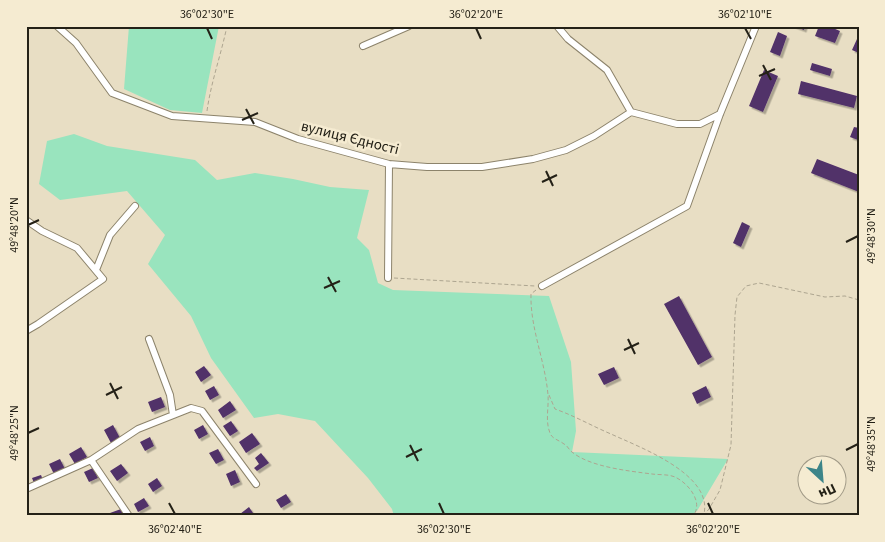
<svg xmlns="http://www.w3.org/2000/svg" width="885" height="542" viewBox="0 0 885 542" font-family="'Source Sans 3',sans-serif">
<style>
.green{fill:#99e4be}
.building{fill:#513069;filter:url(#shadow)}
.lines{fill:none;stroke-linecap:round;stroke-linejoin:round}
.street-casing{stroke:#8c836b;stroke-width:8}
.path{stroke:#ada590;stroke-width:1;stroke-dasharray:4 2.5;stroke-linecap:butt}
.street{stroke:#fff;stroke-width:6}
.ticks{fill:none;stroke:#242117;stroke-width:2}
.labels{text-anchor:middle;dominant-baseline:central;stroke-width:5;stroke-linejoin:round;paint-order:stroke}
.street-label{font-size:15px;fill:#242117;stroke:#f5ebd1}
.neatline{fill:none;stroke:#242117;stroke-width:2}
.ticks-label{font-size:12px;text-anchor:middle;fill:#242117}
</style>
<defs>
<filter id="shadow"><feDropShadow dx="2.5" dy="2.5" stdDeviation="0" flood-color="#0004"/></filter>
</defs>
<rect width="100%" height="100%" fill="#e8dec4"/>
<path class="green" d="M129,26H219L202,113L170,110L124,89Z
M74,134L107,146L195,160L217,180L255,173L293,179L330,187L369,190L357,238L369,250L378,283L393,290L549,296L571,362L576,431L572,452L728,459L697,511L690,516H394L392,509L368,478L315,421L278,414L254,418L211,358L191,316L148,264L165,235L127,191L60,200L39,184L47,141Z"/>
<path class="building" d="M793,26H805L804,30Z
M819,26H828L840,31L835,43L815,36Z
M778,32L787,36L780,56L770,52Z
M857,39L859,40V53L852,50Z
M812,63L832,69L830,76L810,70Z
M764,70L778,76L763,112L749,106Z
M801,81L857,96L854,108L798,94Z
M854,127L859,128L858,140L850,137Z
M817,159L859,175V192L811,173Z
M742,222L750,226L741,247L733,243Z
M679,296L712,357L698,365L664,304Z
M204,366L211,375L201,382L195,372Z
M614,367L619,378L604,385L598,374Z
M214,386L219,395L210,400L205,391Z
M706,386L711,397L697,404L692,393Z
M161,397L165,407L152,412L148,402Z
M230,401L236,410L223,418L218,410Z
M231,421L238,431L230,436L223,426Z
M113,425L120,438L111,443L104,430Z
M203,425L208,434L199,439L194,430Z
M252,433L260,444L246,453L239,442Z
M150,437L154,446L145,451L140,442Z
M81,447L87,457L75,464L69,454Z
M218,449L224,460L216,464L209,453Z
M261,453L269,463L257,471L254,468L259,464L255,458Z
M60,459L65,469L54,474L49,464Z
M121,464L128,473L117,481L110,471Z
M93,468L98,478L89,482L84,472Z
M235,470L240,482L231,486L226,474Z
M41,475L43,480L34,483L32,478Z
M157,478L162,486L153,492L148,484Z
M286,494L291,502L281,508L276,500Z
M144,498L149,506L138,512L134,504Z
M249,507L255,516H241L240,514Z
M121,509L124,516H111L110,513Z"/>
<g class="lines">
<defs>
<path id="street" d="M57,26L76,43L112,93L172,116L255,122L298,139L389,164L427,167H482L533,159L566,150L594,136L631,112L677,124H700L720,114
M557,26L568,39L607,70L631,112
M363,46L409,26
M26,220L42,231L77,248L103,279L38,324L26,331
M96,270L110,235L135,206
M388,278L389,164
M542,286L687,206L720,114L756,26
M149,339L170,395L173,415
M91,460L129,516
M26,489L91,460L138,429L191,408L202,411L256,484"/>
</defs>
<use href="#street" class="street-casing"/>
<path class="path" d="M207,111C211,82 221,55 227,26
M394,278L535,286
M536,290L531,294C530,328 545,360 548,395C549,407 545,421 550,433C552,439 559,440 564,444C568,446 569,450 572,452C590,467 629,471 652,474C659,475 668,474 675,477C688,483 704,502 693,516
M549,395L555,409C575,416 592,426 611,434C639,447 713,474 704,514
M703,516L709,509L720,490L731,445L735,315L737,297L746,286L759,283L825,297L845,296L859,300"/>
<use href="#street" class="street"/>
</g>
<path class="ticks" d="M207,28L212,39M476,28L481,39M745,28L751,39M763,65L771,80M759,76L775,69M246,109L254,124M242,120L258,113M546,171L553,186M542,182L557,175M28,225L39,220M846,242L858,236M328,277L336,292M324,288L340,281M628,339L635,354M624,350L639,343M110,383L118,399M106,395L122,387M28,433L39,428M410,445L418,461M846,450L858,444M406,457L422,449M169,503L175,514M439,503L444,514M708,503L713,514"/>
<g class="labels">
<g class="street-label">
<text transform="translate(350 138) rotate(14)">вулиця Єдності</text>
</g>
</g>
<rect width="885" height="542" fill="none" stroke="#f5ebd1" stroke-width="55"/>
<g transform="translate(822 480) rotate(154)"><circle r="24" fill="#f5ebd1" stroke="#a19a87"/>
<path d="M0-4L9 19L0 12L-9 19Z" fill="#3d8589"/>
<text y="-8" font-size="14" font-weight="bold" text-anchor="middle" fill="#242117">Пн</text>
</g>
<rect x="28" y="28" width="830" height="486" class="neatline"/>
<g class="ticks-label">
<text x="207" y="18">36°02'30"E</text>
<text x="476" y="18">36°02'20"E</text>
<text x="745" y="18">36°02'10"E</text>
<text transform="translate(14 225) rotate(-90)" y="4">49°48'20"N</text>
<text transform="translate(871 236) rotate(-90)" y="4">49°48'30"N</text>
<text transform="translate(14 433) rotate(-90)" y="4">49°48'25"N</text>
<text transform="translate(871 444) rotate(-90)" y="4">49°48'35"N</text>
<text x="175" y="533">36°02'40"E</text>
<text x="444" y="533">36°02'30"E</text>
<text x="713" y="533">36°02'20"E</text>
</g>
</svg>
